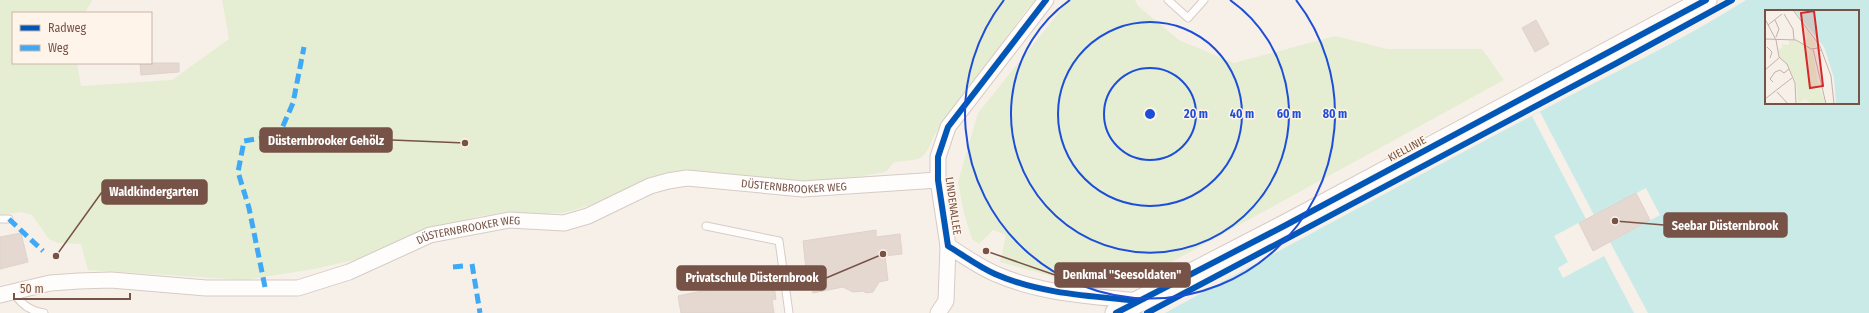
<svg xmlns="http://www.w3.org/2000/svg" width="1869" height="313" viewBox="0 0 1869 313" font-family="'Fira Sans Condensed',sans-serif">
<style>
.green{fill:#e5eed2}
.water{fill:#caeae8;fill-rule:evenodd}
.pier{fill:#f7f0e9}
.building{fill:#e4d8d0;stroke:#e0d2cb}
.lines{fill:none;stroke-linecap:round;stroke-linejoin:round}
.lane-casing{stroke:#d6cbc6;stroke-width:9}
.street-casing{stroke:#d6cbc6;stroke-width:17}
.secondary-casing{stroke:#d7cbc6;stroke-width:23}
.lane{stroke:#fefdfc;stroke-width:7}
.street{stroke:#fefdfc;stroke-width:15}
.secondary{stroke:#fefdfc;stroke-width:21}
.quiet{stroke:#3fa9f5;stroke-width:5;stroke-dasharray:10 5;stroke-linecap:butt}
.cycleway-casing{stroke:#fff4ea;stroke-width:8}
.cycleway{stroke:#0057b8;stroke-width:6}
.ring{fill:none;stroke:#1d4ed8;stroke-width:2}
.labels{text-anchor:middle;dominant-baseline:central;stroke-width:3;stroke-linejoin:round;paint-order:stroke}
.street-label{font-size:11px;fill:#775347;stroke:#fff4ea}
.inset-river{fill:none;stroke:#caeae8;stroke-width:2}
.inset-road{fill:none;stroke:#c4b1a8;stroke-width:1}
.view{fill:#d62828;fill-opacity:0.15;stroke:#d62828;stroke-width:2}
.inset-edge{fill:none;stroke:#775347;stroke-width:2}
.centre{fill:#1d4ed8;stroke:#fff4ea;stroke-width:2}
.ring-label{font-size:12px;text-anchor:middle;font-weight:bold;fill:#1d4ed8;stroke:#fff4ea;stroke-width:3;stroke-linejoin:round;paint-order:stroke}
.leader{fill:none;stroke:#775347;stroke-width:1.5}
.callout-dot{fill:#775347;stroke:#fff4ea;stroke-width:1.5}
.callout{fill:#775347;stroke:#775347;stroke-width:1.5}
.callout-label{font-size:12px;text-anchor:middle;font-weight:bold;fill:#fff}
</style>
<rect width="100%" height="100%" fill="#f7f0e9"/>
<path class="green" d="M0,0H92L85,13H13V63H77L81,86L172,80L229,39L222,0H1036L1027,9L935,134C923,162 923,159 894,162L886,172L851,178L799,183L674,173L649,178L591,205L563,213L537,214L506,212L475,217L434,228L358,259L314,269L245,280L88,270L81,244L58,243L49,239L32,215L20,212L0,215Z
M1069,0H1135L1138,6L1179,40L1234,63L1335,36L1387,49H1482L1504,80L1155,271L1073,282L1000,262L1006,235L993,230L979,244L972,239L964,213L958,182L978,113Z"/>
<path class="water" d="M1746,0H1869V313H1165C1289,245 1414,178 1539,112C1608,75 1680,42 1746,0ZM1766,11H1858V103H1766Z"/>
<path class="pier" d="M1540,112L1594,215L1646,188L1660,215L1610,242L1648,313H1634L1604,256L1563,278L1558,268L1568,262L1554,236L1586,219L1532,116Z"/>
<path class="building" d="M1536,20L1549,44L1535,52L1522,28Z
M140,63H179V72L141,75Z
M1636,193L1650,220L1593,251L1579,223Z
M876,230V237L900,234L902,254L885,256L888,280L879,282L873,292L866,293L863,291L853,292L843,287L813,293L812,288L803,289L801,269H806L803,241Z
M21,233L28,262L0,269V237Z
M772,273L776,299L772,300L774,313H681L678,296L716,288L715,282Z"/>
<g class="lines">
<defs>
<path id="lane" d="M1168,0L1188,18L1204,0
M0,219H9
M706,226L779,241L789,313
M13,291C20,304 30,311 44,313"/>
<g id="street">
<path d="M948,246C963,255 979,267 996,274C1041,294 1092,296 1140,301"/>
<path id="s1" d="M0,295L50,283L79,281L111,280L206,288H298L349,272L430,235L509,220L564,223L588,216L650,186L668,181L687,178L803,189L938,180"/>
<path d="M938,313L946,301L948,246L938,180V157L948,127L1046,0"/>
</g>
<path id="secondary" d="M1116,313L1286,225L1706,0"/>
</defs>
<use href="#lane" class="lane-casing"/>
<use href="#street" class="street-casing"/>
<use href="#secondary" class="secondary-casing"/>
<use href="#lane" class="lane"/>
<use href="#street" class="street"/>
<use href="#secondary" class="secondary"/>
<path class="quiet" d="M9,219L43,251
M472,264L480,313
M453,267L464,266
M265,287L249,208L238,172L244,141L279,135L293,103L304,47"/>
<defs>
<path id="cycleway" d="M1046,0L948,127L938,157V180L948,246C963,255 979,267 995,274C1040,294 1091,296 1139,301
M1116,313L1286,225L1706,0
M1147,313L1615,64L1732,0"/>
</defs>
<use href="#cycleway" class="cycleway-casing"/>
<use href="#cycleway" class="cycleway"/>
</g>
<g class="ring">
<circle cx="1150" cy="114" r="46"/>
<circle cx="1150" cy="114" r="92"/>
<path d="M1230 0A139 139 0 1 1 1070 0"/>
<path d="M1296 0A185 185 0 1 1 1004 0"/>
</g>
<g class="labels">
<g class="street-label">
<text transform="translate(1407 149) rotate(-28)">KIELLINIE</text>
<text stroke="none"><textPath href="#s1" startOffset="817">DÜSTERNBROOKER WEG</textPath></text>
<text transform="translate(953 206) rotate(82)">LINDENALLEE</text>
<text stroke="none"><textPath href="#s1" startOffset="481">DÜSTERNBROOKER WEG</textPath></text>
</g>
</g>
<g transform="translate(1765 10)">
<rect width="94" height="94" fill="#f7f0e9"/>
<path d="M40,18L51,33L50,37L45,38L37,33L42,28ZM24,30L31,31L47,40L54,76L61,94H47L40,89L33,93L31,72L22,54L14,47L13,39L17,38V34L24,35Z" fill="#e5eed2"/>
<path d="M29,0H94V94H71L69,68L59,37Z" fill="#caeae8"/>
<path class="inset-river" d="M89,94L79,44L74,36L64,33L94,14"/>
<path class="inset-road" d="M28,0L55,36L66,66L69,94M19,4L28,19L29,30M0,9L11,30L14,47L22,54L30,73L31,94M10,10L14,19L11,27M3,15L17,4M0,29L31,30L46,39L53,38L56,41M2,37L7,42L5,48M48,39L61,94M0,60L14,48M8,72L5,69L10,62L15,60L19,63L24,59M12,82L23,94M0,89L27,68"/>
<path class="view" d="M49,1L58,76L45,78L36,3Z"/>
<rect width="94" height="94" class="inset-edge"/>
</g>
<circle cx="1150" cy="114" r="6" class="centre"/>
<g class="ring-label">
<text x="1196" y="118">20 m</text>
<text x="1242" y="118">40 m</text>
<text x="1289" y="118">60 m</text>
<text x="1335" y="118">80 m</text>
</g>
<path class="leader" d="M465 143L392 140M56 256L102 192M1615 221L1664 225M986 251L1055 275M883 254L826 278"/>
<g class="callout-dot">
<circle cx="465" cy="143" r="4"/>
<circle cx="56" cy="256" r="4"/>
<circle cx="1615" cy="221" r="4"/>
<circle cx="986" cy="251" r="4"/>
<circle cx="883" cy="254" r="4"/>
</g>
<g class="callout">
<rect x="260" y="128" width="132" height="24" rx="4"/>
<rect x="102" y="180" width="105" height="24" rx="4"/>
<rect x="1664" y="213" width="123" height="24" rx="4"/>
<rect x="1055" y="263" width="135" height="24" rx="4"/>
<rect x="677" y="266" width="149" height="24" rx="4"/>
</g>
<g class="callout-label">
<text x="326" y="145">Düsternbrooker Gehölz</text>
<text x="154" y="196">Waldkindergarten</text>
<text x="1725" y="230">Seebar Düsternbrook</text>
<text x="1122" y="279">Denkmal "Seesoldaten"</text>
<text x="752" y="282">Privatschule Düsternbrook</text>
</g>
<rect x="12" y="12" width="140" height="52" fill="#fff4ea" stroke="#c9b4a9"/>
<rect x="20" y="25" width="20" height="6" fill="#0057b8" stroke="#c9b4a9"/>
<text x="48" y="32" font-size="12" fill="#775347">Radweg</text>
<rect x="20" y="45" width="20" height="6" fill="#3fa9f5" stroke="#c9b4a9"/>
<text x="48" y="52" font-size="12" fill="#775347">Weg</text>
<path d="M14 293v6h116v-6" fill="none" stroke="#775347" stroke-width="2"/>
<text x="20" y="293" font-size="12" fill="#775347" stroke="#fff4ea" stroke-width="3" paint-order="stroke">50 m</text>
</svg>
